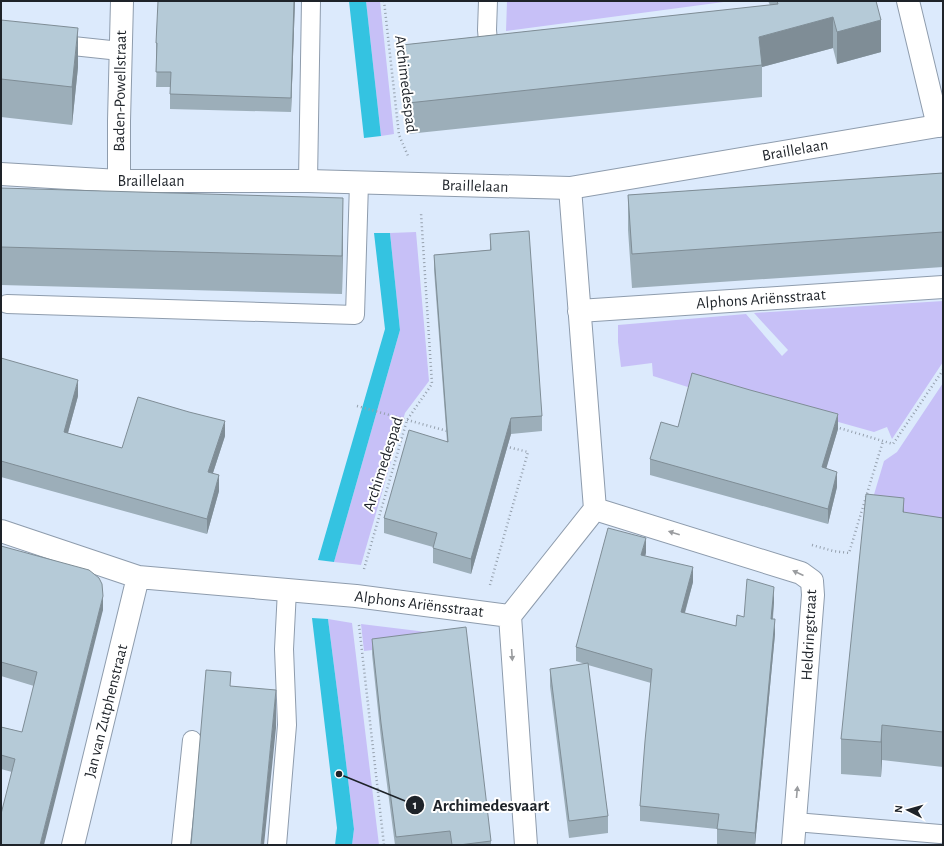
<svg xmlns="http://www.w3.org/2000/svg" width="944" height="846" viewBox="0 0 944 846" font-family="'Alegreya Sans',sans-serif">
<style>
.green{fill:#c7c0f7}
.water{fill:#34c3e1}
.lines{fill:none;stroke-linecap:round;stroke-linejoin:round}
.lane-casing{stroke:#8e9cad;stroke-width:20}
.street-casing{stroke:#8e9cad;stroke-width:24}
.secondary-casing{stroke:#8e9cad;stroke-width:24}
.path{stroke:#95a0ad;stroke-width:2.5;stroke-dasharray:1 3;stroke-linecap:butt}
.lane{stroke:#fff;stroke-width:18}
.street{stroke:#fff;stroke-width:22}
.secondary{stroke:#fff;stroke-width:22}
.wall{fill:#9caeb9}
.shaded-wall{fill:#7f8d96}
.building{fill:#b5cad7;stroke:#7f8d96}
.oneway{fill:#9a9c9f}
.labels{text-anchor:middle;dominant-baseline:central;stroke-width:4;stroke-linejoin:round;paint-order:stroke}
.street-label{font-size:16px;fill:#1e2329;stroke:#fff}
.leader{fill:none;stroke:#1e2329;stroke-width:1.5}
.callout-dot{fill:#1e2329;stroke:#fff;stroke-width:1.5}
.mark-label{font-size:12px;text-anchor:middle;font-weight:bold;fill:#fff}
.callout-label{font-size:17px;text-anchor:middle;font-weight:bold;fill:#1e2329;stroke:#fff;stroke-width:4;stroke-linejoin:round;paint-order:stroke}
</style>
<rect width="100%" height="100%" fill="#dceafc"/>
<path class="green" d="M366,1H380L394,134L381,136Z
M507,1H731L506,31Z
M416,232L429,381L405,413L361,565L334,562L400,330L390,233Z
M943,301V362L892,439L887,427L874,432L693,381L691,388L653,376L652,363L621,367L618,342V325L746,314L782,356L788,350L754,313Z
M943,383V533L867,518L884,461L897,452Z
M328,619L352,623L379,845H352L354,829L341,721Z
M361,624L443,634L425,644L364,651Z"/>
<path class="water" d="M349,1H366L381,136L364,138Z
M374,233H390L400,330L334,562L318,560L385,329Z
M312,618L328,619L341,721L354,829L352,845H335L337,828Z"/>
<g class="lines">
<defs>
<path id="lane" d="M54,44L120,51
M480,52H489L487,30L488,1
M308,181L311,1
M7,304L355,315L359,183
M795,822L940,834
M181,845L192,740
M277,845L287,725L284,649L287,590"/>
<path id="street" d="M908,1L938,126
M119,181V121L122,1
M579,311L943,287
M595,509L801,573L812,581L813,595L793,845
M1,531L138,577L356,596L510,616L595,509L570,188
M510,616L526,845
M73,845L138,577"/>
<path id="secondary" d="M1,174L119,181H308L570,188L943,125"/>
</defs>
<use href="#lane" class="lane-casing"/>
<use href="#street" class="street-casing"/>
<use href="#secondary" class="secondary-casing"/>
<path class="path" d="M384,1L399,135L408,156
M357,406L447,431
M836,427L893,444L943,370
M812,545L833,551L849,553L883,441
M364,569L407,420L432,384L421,213
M490,585L528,452L504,446
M359,625L384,845"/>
<use href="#lane" class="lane"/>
<use href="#street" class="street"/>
<use href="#secondary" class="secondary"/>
</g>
<path class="wall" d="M295,1L291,112L170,109V87H156L157,57H156V43Z
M768,1H876L881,52L837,64L833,48L762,67V97L408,134L402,76V45L770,5Z
M1,20L78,67L72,125L1,117Z
M943,173V267L632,288L628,230V195Z
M1,188L343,236L342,294L1,285Z
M490,234L542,416V431L511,434L471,574L433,563V547L384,533V518L447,442L434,270V255L490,250Z
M1,358L78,396L68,433L122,448L225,436L213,473L219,491L207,534L1,477Z
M678,427L838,429L826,468L837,487L828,524L650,475V459Z
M904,513L943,518V767L882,760L881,777L841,774V739Z
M1,546L103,610L12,772L1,769V727L22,732L34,686L1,676Z
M646,553L645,556L693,582L685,613L736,626L744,617L774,602L773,619L775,634L755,845H726L717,844V829L640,821V806L651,683L588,665L608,816V833L569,838L550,686V669L585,664L576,661V647Z
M372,639L491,841V845H395L381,739L372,654Z"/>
<path class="shaded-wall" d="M294,1H295L291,112V98Z
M833,17V48L762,67L759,37Z
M881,20V52L837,64V32Z
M78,28V67L72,125V87Z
M343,198V236L342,294V256Z
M78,380V396L64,447V432Z
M838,414V429L822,483V467Z
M511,418V434L471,574V559Z
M225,421V436L208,488V472Z
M837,472V487L828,524V509Z
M219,475V491L207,534V519Z
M904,498V533L903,512Z
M646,538V553L641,570V555Z
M693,567V582L681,626V612Z
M774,587V602L771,634V619Z
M103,596V610L44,845H40Z
M775,619V634L755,845V833Z
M276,690V728L264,845H261Z
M882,725V760L881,777V742Z"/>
<path class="building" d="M158,1H294L291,98L170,94L171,72H156L157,43H156Z
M777,1H876L881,20L837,32L833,17L759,37L762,65L408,103L402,45L778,4Z
M1,20L78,28L72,87L1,79Z
M943,173V232L632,254L628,195Z
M1,188L343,198L342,256L1,247Z
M529,231L542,416L511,418L471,559L433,548L437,533L384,518L409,430L448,442L434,255L491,250L490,234Z
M1,358L78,380L64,432L89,439L122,448L138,397L189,412L225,421L208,472L219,475L207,519L1,461Z
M692,373L750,390L838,414L822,467L837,472L828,509L650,459L661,422L678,427Z
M866,494L904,498L903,512L943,518V732L882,725L881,742L841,739Z
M608,528L646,538L641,555L693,567L681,612L736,626L737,615L744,617L747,579L774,587L771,619H775L755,833L717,829L719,814L640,806L645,741L652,669L576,647Z
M1,546L89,570L99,578L102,584L103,596L40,845H1V814L15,759L1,755V727L22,732L37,672L1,662Z
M466,627L491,841L459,845H452L450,831L396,837L381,723L372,639Z
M588,663L608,816L569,821L550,669Z
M206,670L231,672L230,686L276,690L261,845H191Z"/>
<defs><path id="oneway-solid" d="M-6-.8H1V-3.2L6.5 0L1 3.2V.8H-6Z"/></defs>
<g class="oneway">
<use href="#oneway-solid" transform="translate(674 533) rotate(-163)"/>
<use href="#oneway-solid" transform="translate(798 573) rotate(-156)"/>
<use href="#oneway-solid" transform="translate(512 655) rotate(86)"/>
<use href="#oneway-solid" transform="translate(797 792) rotate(-85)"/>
</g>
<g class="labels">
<g class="street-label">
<text transform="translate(406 84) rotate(83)">Archimedespad</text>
<text transform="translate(120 91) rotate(-89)">Baden-Powellstraat</text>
<text transform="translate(795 150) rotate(-10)">Braillelaan</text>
<text x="151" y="181">Braillelaan</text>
<text transform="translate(475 186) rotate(2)">Braillelaan</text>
<text transform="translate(761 299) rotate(-4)">Alphons Ariënsstraat</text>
<text transform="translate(383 464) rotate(-72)">Archimedespad</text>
<text transform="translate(419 604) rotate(7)">Alphons Ariënsstraat</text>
<text transform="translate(809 635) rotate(-87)">Heldringstraat</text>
<text transform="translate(106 711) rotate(-76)">Jan van Zutphenstraat</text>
</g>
</g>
<path class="leader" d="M339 774L415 805"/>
<g class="callout-dot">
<circle cx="339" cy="774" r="4"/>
<circle cx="415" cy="805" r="10"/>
</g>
<g class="mark-label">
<text x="415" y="809">1</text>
</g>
<g class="callout-label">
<text x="491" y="811">Archimedesvaart</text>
</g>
<rect width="944" height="846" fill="none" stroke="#1e2329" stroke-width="4"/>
<g transform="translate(908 810) rotate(276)" stroke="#ffffff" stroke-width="3" paint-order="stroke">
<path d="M0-3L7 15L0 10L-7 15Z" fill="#1e2329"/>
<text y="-6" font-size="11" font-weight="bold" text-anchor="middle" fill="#1e2329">N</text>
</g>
</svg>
